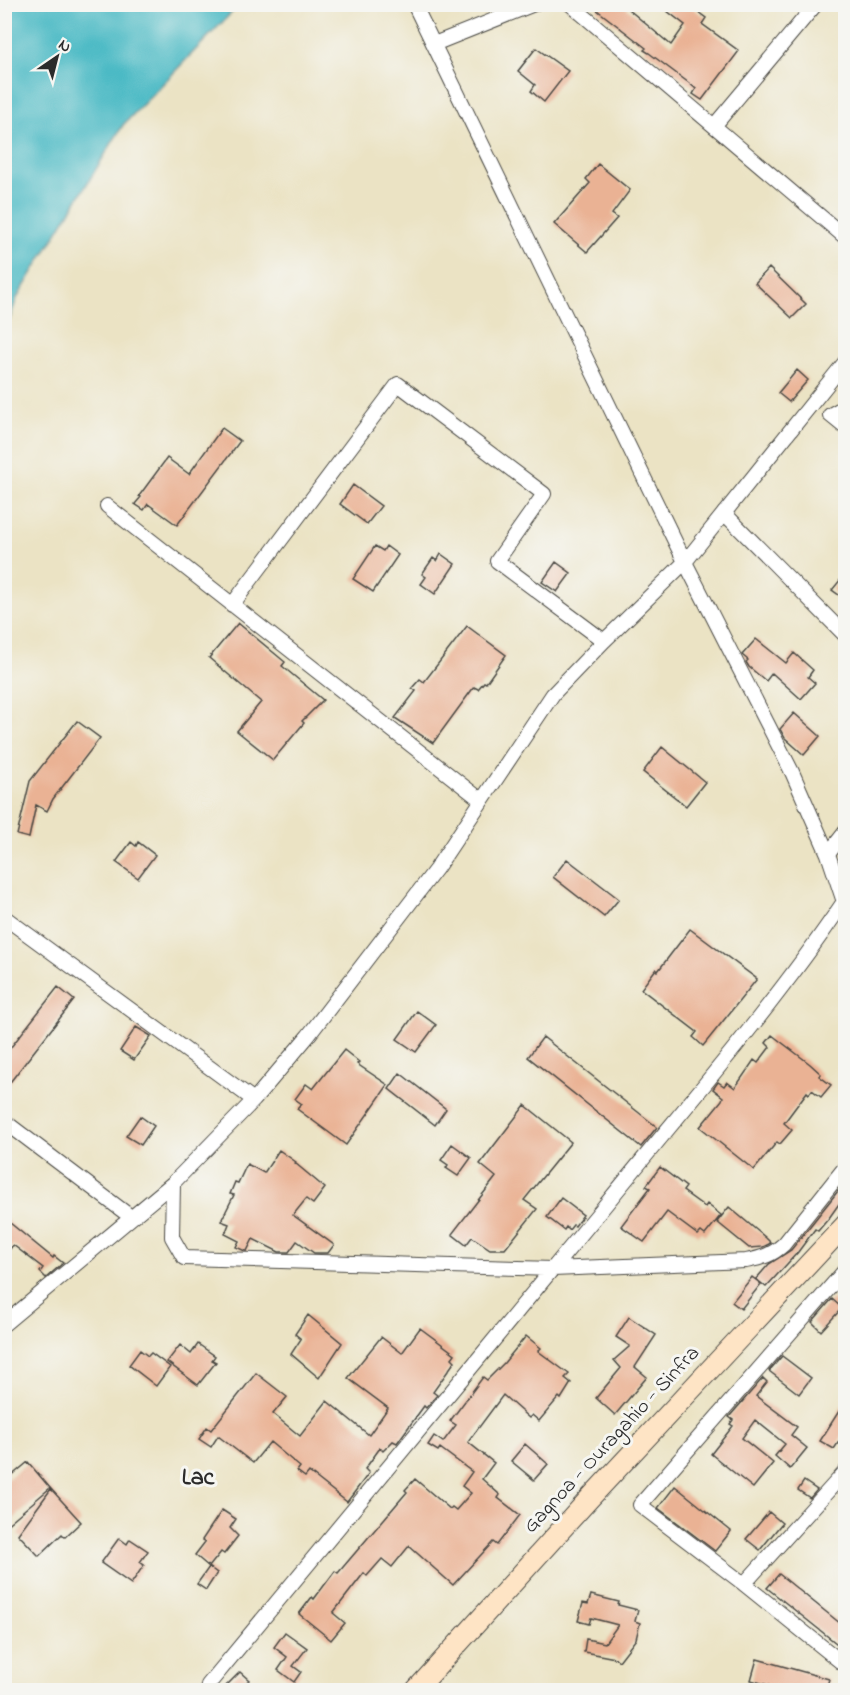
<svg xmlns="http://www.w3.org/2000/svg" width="850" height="1695" viewBox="0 0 850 1695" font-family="'Indie Flower',sans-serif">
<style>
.water{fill:#4cbac5;stroke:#3c7278;stroke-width:1.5}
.building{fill:#eab294}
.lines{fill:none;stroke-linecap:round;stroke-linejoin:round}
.street-casing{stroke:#484742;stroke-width:16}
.secondary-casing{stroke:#484742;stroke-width:22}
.street{stroke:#fff;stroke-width:14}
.secondary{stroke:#fee4c5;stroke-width:20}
.labels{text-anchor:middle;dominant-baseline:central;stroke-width:6;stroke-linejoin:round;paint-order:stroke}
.street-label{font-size:21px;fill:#2b2b2b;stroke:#f6f6f2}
.quarter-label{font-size:24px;font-weight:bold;fill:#2b2b2b;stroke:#f6f6f2}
</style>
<rect width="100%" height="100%" fill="#f6f6f2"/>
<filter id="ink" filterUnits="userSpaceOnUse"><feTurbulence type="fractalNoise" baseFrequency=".0167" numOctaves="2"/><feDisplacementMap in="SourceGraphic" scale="12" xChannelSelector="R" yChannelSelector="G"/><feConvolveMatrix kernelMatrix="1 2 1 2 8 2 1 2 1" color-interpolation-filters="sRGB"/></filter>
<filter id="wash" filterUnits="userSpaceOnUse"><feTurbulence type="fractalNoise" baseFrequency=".008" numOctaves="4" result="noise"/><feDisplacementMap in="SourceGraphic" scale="24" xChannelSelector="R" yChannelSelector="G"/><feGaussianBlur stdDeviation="1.35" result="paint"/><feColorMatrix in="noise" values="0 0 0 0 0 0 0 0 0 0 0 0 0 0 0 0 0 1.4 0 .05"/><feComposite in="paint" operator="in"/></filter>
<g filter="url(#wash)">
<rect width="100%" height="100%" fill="#ebe3c4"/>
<path class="water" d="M5,4L239,5L123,125L17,298L5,332Z"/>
<g id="blocks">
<path class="building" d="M602,4H622L671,45L685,25L658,4H687L706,18L702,24L739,51L702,100L693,94L696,89L689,83L649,53L644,50L646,48L597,10Z
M536,48L568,71L544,102L531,91L535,85L518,71Z
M598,164L630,190L612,214L617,218L587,252L554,224L590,183L586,179Z
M769,268L806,304L792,318L755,283Z
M797,370L808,380L789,402L778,393Z
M222,428L240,441L177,525L148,504L144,510L135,504L141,497L139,496L167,458L189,474Z
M353,485L381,506L367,524L340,504Z
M375,546L383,551L386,546L398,555L373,592L353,579Z
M441,554L455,564L435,594L421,584L426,577L422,574L433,558L437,561Z
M556,562L571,573L557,592L542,582Z
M846,573V600L832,590Z
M238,623L285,662L282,666L323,700L302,721L304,723L273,760L237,731L261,702L209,658Z
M467,626L506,655L486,683L484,682L478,689L474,687L433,743L395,718L416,691L412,688L420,679L424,682Z
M756,639L786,663L794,653L813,670L808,677L815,683L801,699L772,673L766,681L749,667L746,662L748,660L742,655Z
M794,713L820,736L804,755L785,738L780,729Z
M77,721L100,738L53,799L47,811L36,805L29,838L17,835L30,781Z
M662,747L705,782L686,806L643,772Z
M131,842L136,846L138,842L155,855L138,878L116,862Z
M567,859L619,899L604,917L553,877Z
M690,929L757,979L703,1046L693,1037L697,1032L641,989L656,969L658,971Z
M58,987L74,1000L4,1090V1056Z
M417,1011L436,1025L416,1052L397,1039Z
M136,1027L151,1036L134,1060L120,1051Z
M772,1035L810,1064L821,1074L819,1076L831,1085L821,1097L812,1090L809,1094L807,1092L784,1123L792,1130L780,1144L777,1142L754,1170L700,1127L722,1100L723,1097L713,1089L718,1082L724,1086L727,1082L735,1088L754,1060L758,1063L770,1047L766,1043Z
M543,1037L657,1127L641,1147L528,1057Z
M344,1050L359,1062L357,1064L388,1085L346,1145L297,1109L302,1104L295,1099L306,1084L313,1089Z
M400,1073L446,1109L435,1125L389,1089Z
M525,1105L571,1142L524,1200L537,1209L505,1249H490L472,1237L466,1245L452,1234L496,1177L480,1164Z
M140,1116L154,1126L141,1145L126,1136Z
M452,1144L471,1158L458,1176L446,1168L448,1165L441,1160Z
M279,1150L296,1162L295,1163L325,1188L313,1204L306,1199L293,1215L334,1245L328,1253H314L297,1241L289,1252H279L253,1239L247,1251H245L236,1247L239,1241L225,1234L229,1224L221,1221L234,1195L230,1194L235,1182L238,1183L247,1164L264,1173Z
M660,1167L686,1187L683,1191L705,1207L707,1204L721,1215L705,1235L701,1232L698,1235L667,1212L644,1242L621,1226L650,1188L646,1186Z
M846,1181V1194L829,1218L818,1231L815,1229L798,1252L766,1287L756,1279L769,1264L791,1250Z
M561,1198L583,1215L575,1226L573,1225L569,1230L566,1227L564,1230L547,1217Z
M729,1207L766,1238L771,1243L763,1247L749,1248L717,1222Z
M4,1218L53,1258L54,1256L63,1263L46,1278L40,1272L43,1268L13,1245L10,1249L4,1244Z
M752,1277L761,1284L741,1309L732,1302Z
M832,1299L842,1308L821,1331L812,1322Z
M308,1315L342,1343L319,1378L291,1354L301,1339L295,1334Z
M629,1317L656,1335L635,1367L647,1377L615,1415L596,1398L621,1368L614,1360L630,1346L616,1337Z
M420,1328L455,1354L452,1358L455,1361L433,1392L437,1395L426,1408L424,1406L397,1443L393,1441L383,1451L380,1448L365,1469L369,1473L347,1502L309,1472L305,1477L297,1471L300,1467L270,1442L253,1463L218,1436L211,1447L199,1439L207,1427L211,1430L256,1373L287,1397L273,1414L300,1436L327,1401L369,1435L388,1408L348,1378L381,1337L402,1353Z
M526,1336L541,1348L538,1351L569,1374L565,1378L571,1383L561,1399L559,1397L539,1421L532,1415L529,1418L503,1395L468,1442L494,1463L482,1479L500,1495L498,1498L520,1515L497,1545L493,1542L453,1585L409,1546L392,1567L382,1559L367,1576L364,1573L333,1613L345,1623L331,1640L299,1614L312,1597L314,1599L335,1571L338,1573L407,1492L405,1490L415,1479L450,1509L452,1507L456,1510L471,1493L462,1486L472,1472L440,1448L438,1451L428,1445L434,1436L443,1442L456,1425L450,1421L483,1377L487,1380L504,1363Z
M198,1344L215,1356L212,1360L216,1362L198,1385L167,1362L180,1345L191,1354Z
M140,1350L148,1356L151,1353L170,1367L156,1386L129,1365Z
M782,1356L811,1378L799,1394L769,1371Z
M763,1378L767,1382L756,1396L797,1427L791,1435L807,1448L790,1469L775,1456L785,1444L755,1420L742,1438L773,1463L753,1488L711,1454L733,1426L730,1424L733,1420L729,1417Z
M846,1400V1431L834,1449L820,1441Z
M525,1444L548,1464L534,1480L511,1461Z
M28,1462L50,1488L4,1527V1482Z
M804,1481L817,1490L810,1498L798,1490Z
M675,1486L731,1531L715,1551L658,1508Z
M51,1489L81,1522L65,1537L62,1534L39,1556L18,1534Z
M222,1510L236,1519L230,1528L238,1536L224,1554L221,1552L209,1567L195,1555L205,1542L202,1540Z
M769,1512L782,1523L760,1550L746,1539Z
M119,1538L127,1544L130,1539L148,1551L140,1562L144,1565L131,1584L101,1563Z
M209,1567L217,1573L206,1590L197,1584Z
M779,1574L846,1628V1651L767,1588Z
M591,1595L619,1602L618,1605L638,1610L635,1621L640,1623L636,1639L619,1661L615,1658L584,1652L586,1639L605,1643L618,1625L591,1618L589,1624L578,1621L583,1603L588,1604Z
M285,1632L307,1648L293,1666L301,1672L294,1682L278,1670L287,1657L274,1647Z
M757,1659L829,1679L826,1690H766L768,1685L751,1680Z
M240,1672L249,1680L238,1690H222Z"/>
</g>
</g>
<g filter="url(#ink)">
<use href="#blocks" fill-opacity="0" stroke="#484742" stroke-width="1.5"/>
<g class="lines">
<defs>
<path id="street" d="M414,4L685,562L792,772L828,854L846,908
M570,4L846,238
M434,44L534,4
M714,126L816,4
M846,406L830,415L846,428
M107,506L481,800
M724,513L846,636
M232,605L398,384L544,494L497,561L604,641
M828,854L846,831
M4,917L254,1100
M4,1121L131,1217
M173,1183L172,1237L184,1258L553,1269L746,1261C762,1258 772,1255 784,1244L846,1166
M4,1324L173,1183L254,1100L308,1036L436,869L553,694L604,641L685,562L846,361
M846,1471L744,1584L846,1666
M744,1584L640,1505L846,1269
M208,1685C339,1527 471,1368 602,1209C684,1108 770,1011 843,903"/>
<path id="secondary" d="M416,1690L589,1499L846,1224"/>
</defs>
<use href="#street" class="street-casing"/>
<use href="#secondary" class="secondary-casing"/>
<use href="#street" class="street"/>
<use href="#secondary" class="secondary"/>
</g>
</g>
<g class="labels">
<g class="street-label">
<text transform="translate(612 1440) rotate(-47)">Gagnoa - Ouragahio - Sinfra</text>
</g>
<g class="quarter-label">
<text x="198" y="1478">Lac</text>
</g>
</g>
<rect width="850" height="1695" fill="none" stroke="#f6f6f2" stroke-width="24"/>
<g transform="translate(57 57) rotate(35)" stroke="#f6f6f2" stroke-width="4.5" paint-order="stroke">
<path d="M0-4.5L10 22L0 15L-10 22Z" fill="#2b2b2b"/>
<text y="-9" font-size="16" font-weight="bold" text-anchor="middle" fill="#2b2b2b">N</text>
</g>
</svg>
